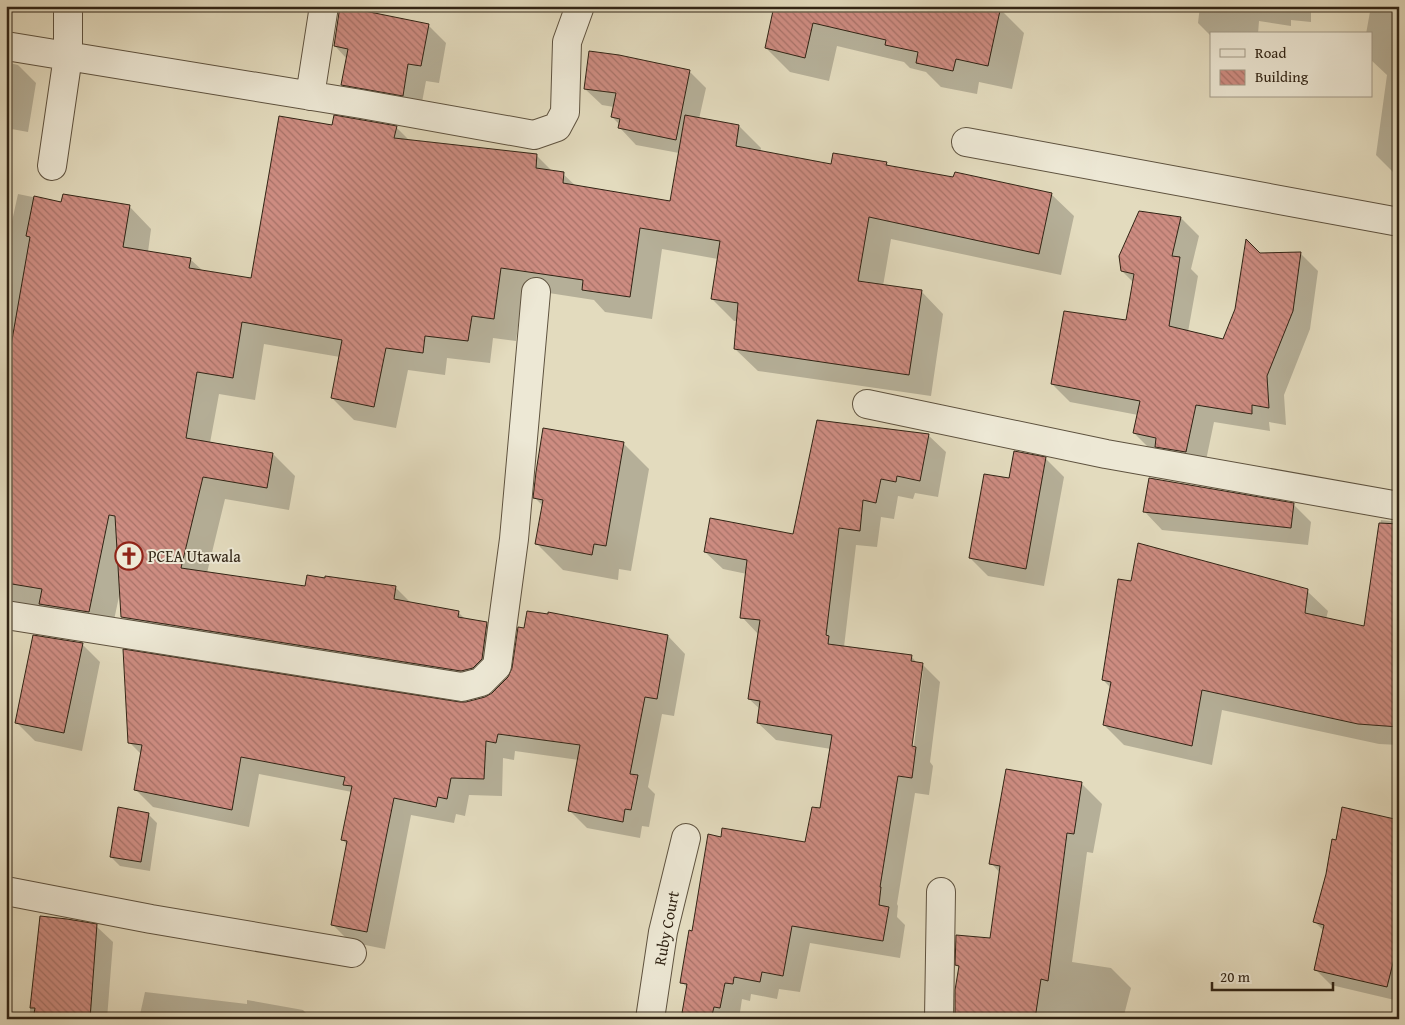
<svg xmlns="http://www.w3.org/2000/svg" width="1405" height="1025" font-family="'Gentium Book Plus',serif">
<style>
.shadow{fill:#0003;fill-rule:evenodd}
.building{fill:url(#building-back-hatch);stroke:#312415}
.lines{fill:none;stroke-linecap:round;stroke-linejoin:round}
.minor-casing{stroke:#5e523f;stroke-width:30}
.minor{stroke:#ede8d5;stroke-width:28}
.labels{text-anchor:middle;stroke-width:4;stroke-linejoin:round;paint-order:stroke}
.poi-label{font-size:16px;fill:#312415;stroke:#ede8d5;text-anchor:start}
.street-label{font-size:16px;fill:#312415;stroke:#ede8d5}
</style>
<defs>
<pattern id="building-back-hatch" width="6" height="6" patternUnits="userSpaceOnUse" patternTransform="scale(1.25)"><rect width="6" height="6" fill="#cd8c81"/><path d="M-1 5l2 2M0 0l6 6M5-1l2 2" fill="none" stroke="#a77268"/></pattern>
</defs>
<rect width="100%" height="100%" fill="#e3dbbe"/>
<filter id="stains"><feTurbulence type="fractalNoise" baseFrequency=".004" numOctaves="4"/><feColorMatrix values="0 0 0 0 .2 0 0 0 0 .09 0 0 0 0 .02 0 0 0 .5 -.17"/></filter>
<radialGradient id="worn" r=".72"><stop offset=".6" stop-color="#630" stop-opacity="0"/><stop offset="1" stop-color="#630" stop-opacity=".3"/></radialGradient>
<path class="shadow" d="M775 6 1000 9 1024 33 1012 89 979 82 977 94 941 87 926 72 910 68 904 62 837 46 829 81 790 72 766 48Z
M1200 6H1311V22L1291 20V26L1259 21 1258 34H1211L1210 35 1198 23Z
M1371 6H1399V178L1376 155 1387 75 1371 60V34H1366Z
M428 25 446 43 439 83 426 81 420 113 360 103 342 84 347 59 335 46Z
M6 62 18 65 36 83 28 132 6 128Z
M689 71 706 88 699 119 739 126 761 148 760 152 832 165 886 163 890 167 1051 194 1074 216 1061 275 891 239 883 286 921 291 943 314 931 396 758 371 735 349 738 321H734L712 299 718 259 662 249 652 319 605 312 594 300 523 289 516 341 493 338 490 363 447 358 445 375 408 370 396 428 354 420 332 398 340 357 264 344 255 400 219 394 210 443 273 454 295 476 289 510 225 499 207 573 306 588 395 587 412 604 459 613 465 619 487 623 509 645 504 683 668 636 685 654 674 716 662 714 648 787 655 794 649 827 642 826 640 838 587 828 569 810 579 760 515 751 514 760 503 758 502 796 469 795 465 816 456 814 454 823 411 815 385 949 350 942 332 924 347 845 343 840 352 792 259 774 249 827 153 807 136 790 141 754 129 742 460 704 486 698 498 689 484 693 144 639 122 617 120 592 111 634 43 607 6 601V244H7L18 194 62 203 129 206 151 229 148 252 190 259 203 271 252 279 333 126 396 127 410 141 536 155 553 172 563 174 577 187 671 202 679 153 636 145 620 128V125L612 117 614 107 602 105 585 89Z
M1181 218 1199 236 1191 269 1198 276 1188 332 1224 340 1260 255 1300 253 1318 271 1310 329 1284 395 1286 425 1269 422 1270 431 1214 422 1204 470 1152 451 1134 433 1138 415 1070 402 1052 384 1127 322 1134 283 1122 271Z
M928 435 946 452 938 497 915 493 913 499 898 496 894 519 881 517 877 547 856 545 844 647 911 656 918 664H922L940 682 930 762 933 766 929 795 915 793 897 904 898 906 897 917 905 925 900 958 810 943 800 992 779 989 777 999 751 994 750 1001 742 999 739 1019H689L683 1013 688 989 682 982 694 933 722 839 806 844 821 809 831 749 776 740 758 723 760 709 749 699 759 635 742 617 747 574 723 569 705 552 794 535ZM921 671H923L913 753H910Z
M623 443 649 469 631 571 619 569 618 580 563 570 537 544 543 506 535 498Z
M1046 459 1064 477 1044 586 988 576 970 558 1010 480Z
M1293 504 1311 522 1308 545 1162 530 1145 512Z
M1381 520 1399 522V745L1379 744 1222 710 1212 765 1124 745 1104 725 1111 688 1103 680 1307 591 1328 611 1326 619 1365 628Z
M82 644 100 662 82 751 35 741 17 723Z
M1082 784 1102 804 1093 853 1087 852 1072 962 1111 968 1131 988 1123 1019H956L960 968 957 965 991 939 1000 873 991 863Z
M148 814 157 823 150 871 120 866 111 857Z
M1399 821V1001L1331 985 1315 969 1324 931 1314 921 1337 842Z
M41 918 96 926 113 942 107 1019H29Z
M145 992 247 1004V1000L303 1010 312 1019H139Z"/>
<path class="building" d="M340 6 429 24 421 66 408 64 403 96 341 85 348 49 334 46Z
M774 6H1001L988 66 956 59 953 71 916 63 918 52 885 45 886 40 813 23 805 58 765 48Z
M589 51 619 55 690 70 676 140 618 128 620 119 611 117 616 93 584 89Z
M334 115 397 126 394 138 537 154 536 168 564 172 563 183 670 201 685 115 739 125 736 146 831 164 833 153 887 162 886 165 953 177 955 172 1052 193 1039 254 869 217 858 281 922 290 909 375 734 349 738 303 711 299 720 241 640 228 630 297 582 290 583 280 501 268 494 319 472 316 468 341 425 336 423 353 386 348 374 407 331 398 342 340 242 322 233 378 197 372 186 438 273 453 267 488 203 477 181 568 305 586 307 575 325 578V576L396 586 394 599 459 611 458 617 487 622 482 659 473 668 461 671 121 617 115 516 109 515 89 612 39 604 42 589 6 583V374L30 237 26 236 34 196 61 202 63 194 130 205 123 247 191 258 189 268 251 278 279 116 332 125Z
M1139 211 1181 217 1172 256 1180 257 1169 326 1223 339 1235 309 1246 239 1260 253 1301 252 1293 311 1267 376 1269 408 1252 405V414L1196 405 1186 452 1155 447 1156 438 1133 433 1140 401 1051 384 1064 311 1126 320 1134 274 1121 271 1119 256Z
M817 420 929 434 920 481 897 476 896 482 881 479 876 503 863 500 860 531 839 528 826 635 829 636 828 644 912 655 911 661 923 663 912 746 916 747 912 778 898 776 880 887H881L879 905 889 907 883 941 792 926 783 976 762 972 760 982 734 977 733 984 725 983 720 1008 714 1007 711 1019 682 1013 687 984 680 983 689 930 692 931 708 834 721 837 722 828 805 842 812 807 820 808 832 735 757 723 760 701 748 699 760 620 740 618 747 560 704 552 710 518 793 534Z
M543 428 624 442 606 546 594 544 592 555 535 544 543 500 533 498 536 472Z
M1014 451 1046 457 1026 569 969 558 984 474 1009 478Z
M1149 478 1294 503 1291 528 1143 512Z
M1379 523 1399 524V727L1358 724 1202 690 1192 746 1103 725 1111 682 1102 680 1118 579 1131 581 1138 543 1308 589 1305 613 1364 626Z
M527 611 548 614V612L668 635 657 699 645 697 630 774 638 775 631 810 625 809 623 822 568 811 580 745 498 734 496 743 486 741 484 779 451 778 447 799 438 797 436 807 394 798 367 932 331 925 347 841 341 840 352 786 343 785 345 777 241 757 232 810 134 790 142 745 128 743 123 649 460 702H466L485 697 492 693 508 677 512 668 518 627 524 628Z
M33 635 83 643 64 733 15 723Z
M1006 769 1082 782 1074 834 1067 833 1048 981 1041 979 1035 1019H955V990L959 966 955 965 956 935 990 938 1000 866 989 864Z
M118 807 149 813 141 862 110 857Z
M1342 807 1399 820V939L1387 987 1314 970 1324 925 1313 922 1326 874 1332 839 1336 840Z
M40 916 67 919 97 924 90 1019H33L35 1008H30Z"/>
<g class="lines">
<g class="minor-casing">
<path id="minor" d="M6 46 361 104 534 135 557 127 565 112 567 42 580 6
M310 96 324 6
M966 142 1399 222
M52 166 68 56V6
M867 404 1106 454 1399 506
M6 615 462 687 481 682 497 666 514 539 536 292
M6 891 151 919 352 953
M650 1019 663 932 686 838
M939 1019 941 892"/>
</g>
<use href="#minor" class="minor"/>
</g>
<defs>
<g id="church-ring" transform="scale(1.4375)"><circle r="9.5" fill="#ede8d5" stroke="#8f2418" stroke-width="1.5"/><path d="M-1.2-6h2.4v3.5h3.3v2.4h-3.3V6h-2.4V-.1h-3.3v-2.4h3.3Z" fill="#8f2418"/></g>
</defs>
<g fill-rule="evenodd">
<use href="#church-ring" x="129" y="556"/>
</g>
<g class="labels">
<g class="poi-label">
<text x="148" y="562">PCEA Utawala</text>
</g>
<g class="street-label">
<text transform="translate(666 928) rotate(-79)" y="6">Ruby Court</text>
</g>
</g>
<rect width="1405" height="1025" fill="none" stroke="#e3dbbe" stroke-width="25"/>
<rect x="8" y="8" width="1390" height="1010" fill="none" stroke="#312415" stroke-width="2.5"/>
<rect x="12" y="12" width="1380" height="1000" fill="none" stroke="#312415"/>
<rect x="1210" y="32" width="162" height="65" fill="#ede8d5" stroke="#a29a88"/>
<rect x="1220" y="49" width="25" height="8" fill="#ede8d5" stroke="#a29a88"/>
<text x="1255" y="58" font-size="15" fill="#312415">Road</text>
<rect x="1220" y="70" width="25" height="15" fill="url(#building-back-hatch)" stroke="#a29a88"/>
<text x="1255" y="82" font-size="15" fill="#312415">Building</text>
<path d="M1212 982v8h121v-8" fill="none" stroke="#312415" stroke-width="2.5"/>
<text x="1220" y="982" font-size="15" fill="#312415" stroke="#ede8d5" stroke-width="4" paint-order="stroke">20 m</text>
<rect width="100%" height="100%" filter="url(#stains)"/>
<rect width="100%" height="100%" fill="url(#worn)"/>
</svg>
